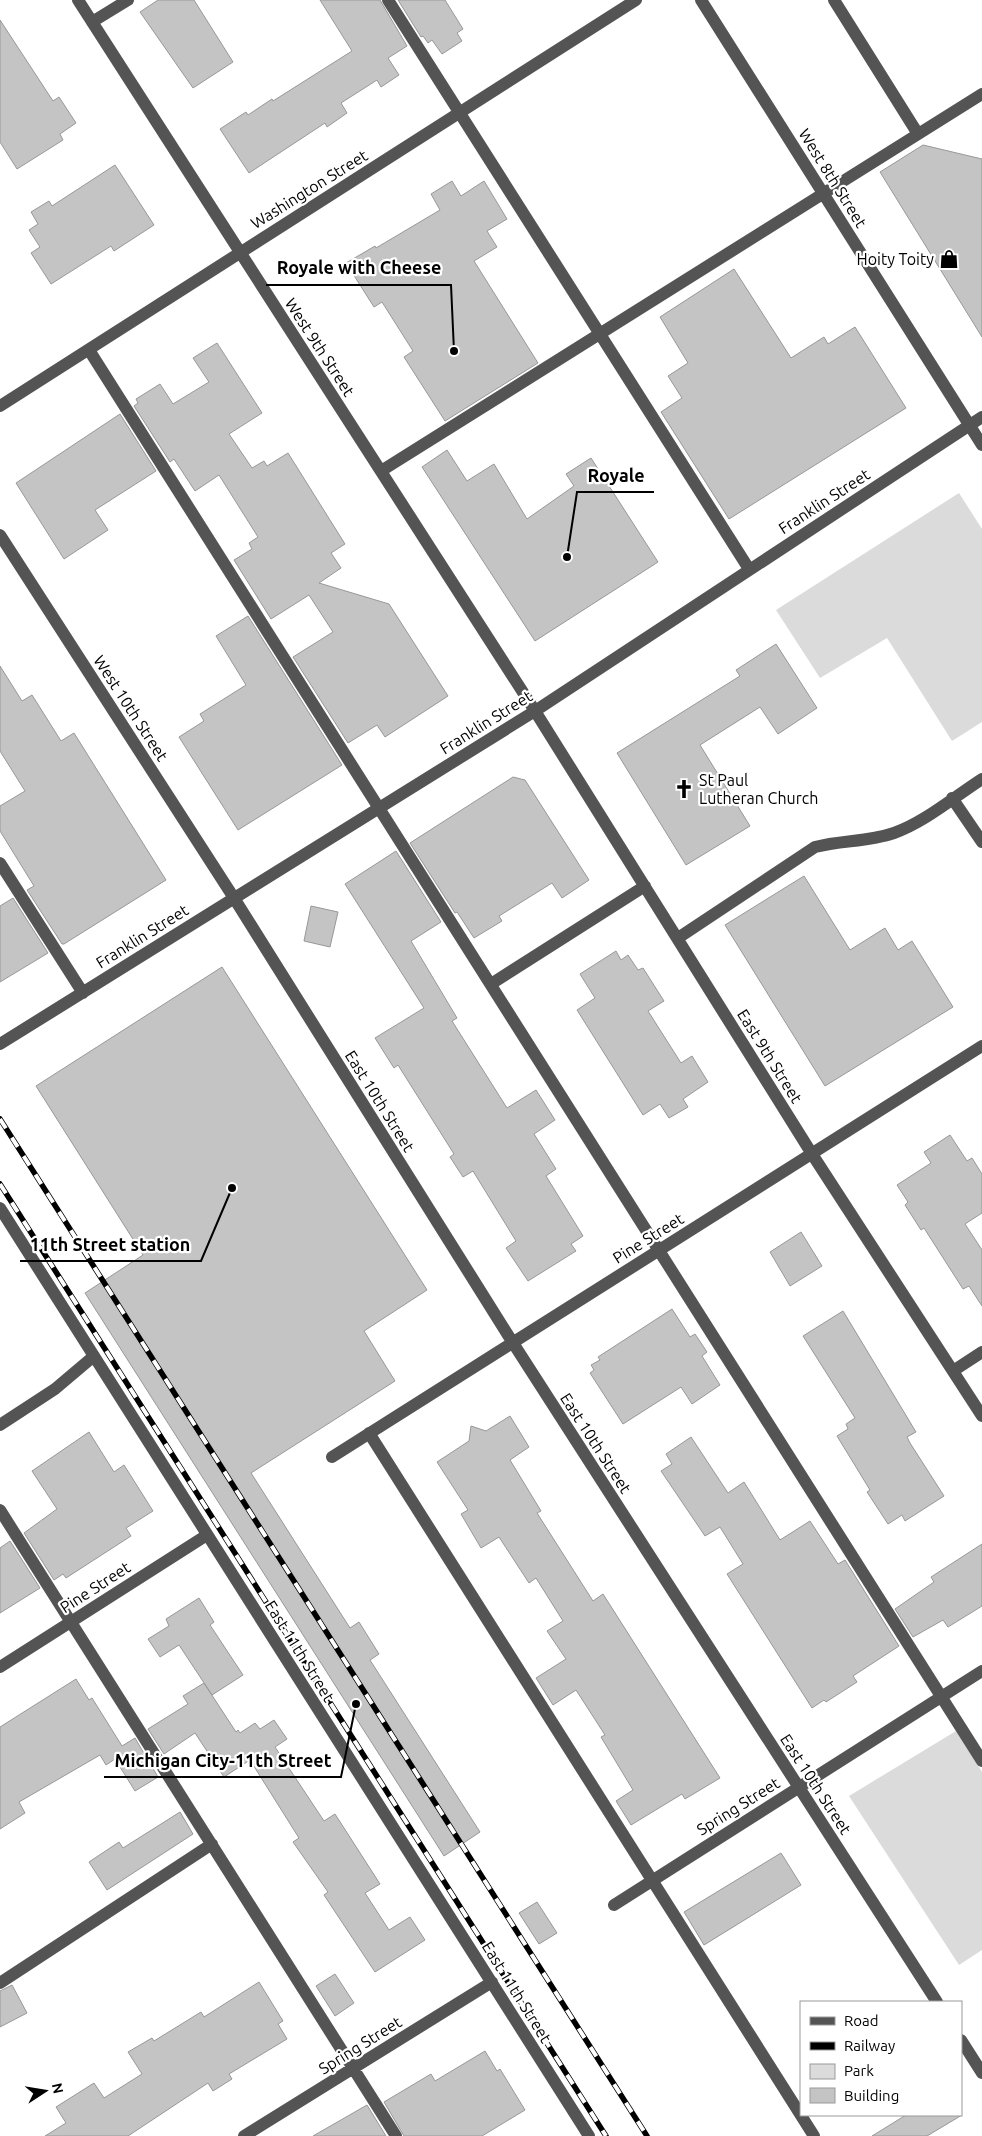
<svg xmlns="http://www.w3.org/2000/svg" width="982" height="2136" font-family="Ubuntu,sans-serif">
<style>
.green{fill:#dbdbdb}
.building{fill:#c4c4c4;stroke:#989898}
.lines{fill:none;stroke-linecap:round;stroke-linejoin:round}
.minor{stroke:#545454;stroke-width:12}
.rail-casing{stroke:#000;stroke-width:5.5}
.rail{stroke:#fff;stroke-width:4;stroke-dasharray:11;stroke-linecap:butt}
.labels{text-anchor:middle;stroke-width:4.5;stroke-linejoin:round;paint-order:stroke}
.street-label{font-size:16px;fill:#000;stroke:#fff}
.poi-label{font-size:16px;fill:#000;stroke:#fff;text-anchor:end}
.leader{fill:none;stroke:#000;stroke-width:2}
.callout-dot{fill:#000;stroke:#fff;stroke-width:2}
.callout-label{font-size:18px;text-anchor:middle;font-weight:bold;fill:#000;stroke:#fff;stroke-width:4.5;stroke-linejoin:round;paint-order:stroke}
</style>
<rect width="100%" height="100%" fill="#fff"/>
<path class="green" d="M959 493 982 529V722L952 741 887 638 820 678 776 610Z
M956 1731 982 1772V1950L959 1965 849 1796Z"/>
<path class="building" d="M158 0H194L233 62 193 88 140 12Z
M320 0H380L407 46 388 58 399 75 381 87 377 80 341 103 347 113 327 127 325 123 249 173 220 129 246 112 248 115 272 99 273 101 352 51Z
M398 0H445L463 29 457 33 462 41 442 54 432 40 428 43 423 36 421 37Z
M0 20 53 101 59 97 76 123 60 134 63 140 17 169 0 142Z
M923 145 982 159V337L880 172Z
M115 165 154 225 114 251 111 246 51 284 31 253 40 247 29 230 38 224 31 212 49 201 52 206Z
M452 181 461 196 484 181 507 219 487 231 497 247 474 261 538 363 445 421 404 357 413 351 382 302 374 307 346 263 375 246 376 248 440 210 431 194Z
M734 269 791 358 824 337 828 344 855 327 906 408 729 519 661 412 682 398 668 376 688 363 660 317Z
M217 343 262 413 229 434 252 468 264 461 267 466 288 453 345 544 331 553 341 568 319 583 389 604 448 696 385 737 377 725 348 743 293 657 333 632 309 595 271 619 234 560 252 549 249 543 258 537 219 475 195 491 174 459 170 462 134 406 138 403 136 399 160 384 173 404 209 382 193 358Z
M120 414 156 471 95 510 108 530 64 559 16 483Z
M447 450 467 481 494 464 527 519 574 486 566 474 591 458 658 562 535 641 422 467Z
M248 616 342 765 238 830 179 737 204 721 200 714 246 685 216 636Z
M776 644 817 708 778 734 760 707 700 745 750 826 686 865 617 753 740 676 736 670Z
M0 666 22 701 32 695 61 741 74 733 166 880 64 944H62L27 890 34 886 0 831V806L25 791 0 751Z
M513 777 525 780 589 880 562 898 552 883 499 916 502 921 474 938 457 912 455 913 410 843Z
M396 851 441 922 411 941 457 1018 452 1021 507 1108 536 1090 555 1120 534 1134 556 1169 546 1176 583 1236 571 1244 576 1251 528 1281 506 1248 516 1241 473 1171 463 1177 450 1157 454 1154 398 1065 394 1068 375 1038 424 1008 345 884Z
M804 876 850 950 885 928 898 950 912 941 953 1007 825 1086 725 925Z
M13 898 48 953 0 982V906Z
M311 906 338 912 330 947 304 941Z
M616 951 621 960 628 955 638 970 643 968 664 1001 648 1011 681 1063 692 1056 708 1082 683 1099 688 1107 669 1118 660 1104 643 1115 577 1010 595 998 580 974Z
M222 967 427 1290 364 1331 395 1381 251 1473 350 1628 359 1622 379 1654 370 1660 480 1832 444 1856 85 1293 143 1255 36 1086Z
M950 1135 967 1161 972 1158 982 1174V1213L965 1224 982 1250V1306L969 1286 963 1289 924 1228 921 1230 905 1205 908 1202 897 1185 931 1163 924 1152Z
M801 1232 822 1266 790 1286 770 1252Z
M672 1309 690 1337 695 1334 707 1352 702 1356 720 1385 692 1404 681 1387 623 1424 590 1373 594 1370 591 1365 600 1360 598 1357Z
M843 1311 916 1432 907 1437 910 1443 944 1496 905 1521 902 1515 888 1524 867 1492 870 1490 837 1436 848 1429 846 1424 855 1418 803 1336Z
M510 1416 529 1447 510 1460 541 1511 537 1513 593 1601 603 1594 720 1778 685 1799 682 1794 631 1825 616 1801 633 1790 601 1737 605 1735 576 1690 553 1705 536 1678 566 1659 547 1631 563 1621 536 1578 529 1583 499 1537 481 1548 461 1514 468 1510 437 1462 469 1441 471 1426 486 1431Z
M89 1432 114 1472 124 1465 153 1511 126 1528 131 1536 66 1578 63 1574 54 1580 24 1533 57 1509 32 1471Z
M691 1437 728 1493 744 1482 780 1540 810 1521 838 1564 845 1560 899 1646 853 1676 857 1682 826 1702 824 1700 812 1708 727 1574 743 1564 720 1527 705 1536 661 1471 672 1464 666 1454Z
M10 1541 40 1588 0 1613V1548Z
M982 1544V1606L948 1627 943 1620 913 1637 895 1609 934 1582 931 1577Z
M199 1598 214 1622 210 1625 243 1675 212 1695 179 1645 160 1657 148 1639 169 1626 166 1619Z
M76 1679 89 1700 92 1698 122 1746 135 1738 158 1777 135 1791 115 1759 106 1765 100 1755 19 1802 25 1813 0 1829V1727Z
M204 1683 236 1732 238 1730 240 1733 255 1723 260 1729 274 1720 287 1739 275 1747 324 1821 335 1814 380 1884 365 1893 389 1930 410 1917 425 1940 375 1972 324 1895 328 1892 293 1842 299 1838 250 1760 224 1777 195 1733 164 1754 148 1729 188 1704 183 1696Z
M180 1812 193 1834 107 1890 89 1862 119 1842 123 1848Z
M781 1853 801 1885 704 1945 684 1912Z
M537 1902 557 1933 539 1944 519 1913Z
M335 1974 354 2003 335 2016 316 1986Z
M259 1982 283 2021 278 2024 287 2039 229 2074 232 2079 213 2091 208 2083 128 2136H45L66 2123 56 2107 94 2083 104 2098 142 2074 128 2052 152 2038 154 2041 201 2012 204 2017Z
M12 1985 27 2013 0 2027V1991Z
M485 2051 497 2071 500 2069 525 2110 482 2136H404L384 2102 431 2074 435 2081Z
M367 2105 386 2136H313Z
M906 2115H962L927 2136H872Z"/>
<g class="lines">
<path class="minor" d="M78 0 535 711 812 1154 982 1416
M388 0 749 569
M701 0 982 445
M834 0 918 134
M92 22 128 0
M89 350 982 1761
M0 406 636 0
M381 471 982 94
M0 535 234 898 513 1343 937 2002
M952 798 982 842
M0 863 83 993
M678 938 815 847C841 840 868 842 894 833 925 822 954 797 982 779
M491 984 645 886
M0 1044 535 711 982 417
M0 1208 589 2136
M953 1371 982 1352
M0 1425 55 1389 94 1356
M369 1433 814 2136
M332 1457 982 1046
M0 1510 396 2136
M0 1667 207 1535
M614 1905 982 1671
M0 1983 212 1844
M961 2040 982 2073
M244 2136 492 1982"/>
<g class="rail-casing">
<path id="rail" d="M0 1119 647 2136
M0 1184 606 2136"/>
</g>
<use href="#rail" class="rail"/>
</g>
<defs>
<g id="shop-bare" transform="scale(1.5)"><path d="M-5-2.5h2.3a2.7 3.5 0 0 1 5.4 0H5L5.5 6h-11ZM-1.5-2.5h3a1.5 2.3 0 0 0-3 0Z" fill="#000" stroke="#fff" stroke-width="2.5" paint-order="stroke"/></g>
<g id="church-bare" transform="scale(1.5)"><path d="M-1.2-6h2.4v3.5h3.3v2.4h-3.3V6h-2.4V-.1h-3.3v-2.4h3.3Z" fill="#000" stroke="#fff" stroke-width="2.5" paint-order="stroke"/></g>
</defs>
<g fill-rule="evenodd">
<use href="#shop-bare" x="949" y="259"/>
<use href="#church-bare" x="684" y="789"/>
</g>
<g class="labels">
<g class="street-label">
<text transform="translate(833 178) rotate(58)" y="6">West 8th Street</text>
<text transform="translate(309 189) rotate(-32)" y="6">Washington Street</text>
<text transform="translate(320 347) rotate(57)" y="6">West 9th Street</text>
<text transform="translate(824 501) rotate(-33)" y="6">Franklin Street</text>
<text transform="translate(131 708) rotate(57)" y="6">West 10th Street</text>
<text transform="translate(486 722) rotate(-32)" y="6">Franklin Street</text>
<text transform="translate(142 936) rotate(-32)" y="6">Franklin Street</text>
<text transform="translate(770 1056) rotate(58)" y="6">East 9th Street</text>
<text transform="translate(380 1101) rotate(58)" y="6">East 10th Street</text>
<text transform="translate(648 1238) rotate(-32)" y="6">Pine Street</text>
<text transform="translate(596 1443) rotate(57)" y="6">East 10th Street</text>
<text transform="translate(95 1587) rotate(-33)" y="6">Pine Street</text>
<text transform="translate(300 1651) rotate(58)" y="6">East 11th Street</text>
<text transform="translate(816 1784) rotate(57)" y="6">East 10th Street</text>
<text transform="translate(738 1806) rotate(-32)" y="6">Spring Street</text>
<text transform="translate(517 1992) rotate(58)" y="6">East 11th Street</text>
<text transform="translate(360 2045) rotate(-32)" y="6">Spring Street</text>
</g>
<g class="poi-label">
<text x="934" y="265">Hoity Toity</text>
<text x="699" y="786" text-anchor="start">St Paul<tspan x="699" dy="18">Lutheran Church</tspan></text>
</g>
</g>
<path class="leader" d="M454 351L451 285H266M567 557L577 492H654M232 1188L201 1261H20M356 1704L341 1777H104"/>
<g class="callout-dot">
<circle cx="454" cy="351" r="5"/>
<circle cx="567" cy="557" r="5"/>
<circle cx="232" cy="1188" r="5"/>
<circle cx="356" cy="1704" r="5"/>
</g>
<g class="callout-label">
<text x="359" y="274">Royale with Cheese</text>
<text x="616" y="482">Royale</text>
<text x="110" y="1251">11th Street station</text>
<text x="223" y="1767">Michigan City-11th Street</text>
</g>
<rect x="800" y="2001" width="162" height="115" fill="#ffffff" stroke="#999999"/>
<rect x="810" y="2017" width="25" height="8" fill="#545454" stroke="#999999"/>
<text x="844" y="2026" font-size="15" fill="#000000">Road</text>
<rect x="810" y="2042" width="25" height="8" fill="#000000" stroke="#999999"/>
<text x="844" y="2051" font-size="15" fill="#000000">Railway</text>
<rect x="810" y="2064" width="25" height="15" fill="#dbdbdb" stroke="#999999"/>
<text x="844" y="2076" font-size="15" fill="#000000">Park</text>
<rect x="810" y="2088" width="25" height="15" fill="#c4c4c4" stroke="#999999"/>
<text x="844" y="2101" font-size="15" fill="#000000">Building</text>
<g transform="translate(45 2091) rotate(78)" stroke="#ffffff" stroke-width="4" paint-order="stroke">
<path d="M0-4L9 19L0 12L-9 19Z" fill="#000000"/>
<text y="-8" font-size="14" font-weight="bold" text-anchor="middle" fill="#000000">N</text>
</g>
</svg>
